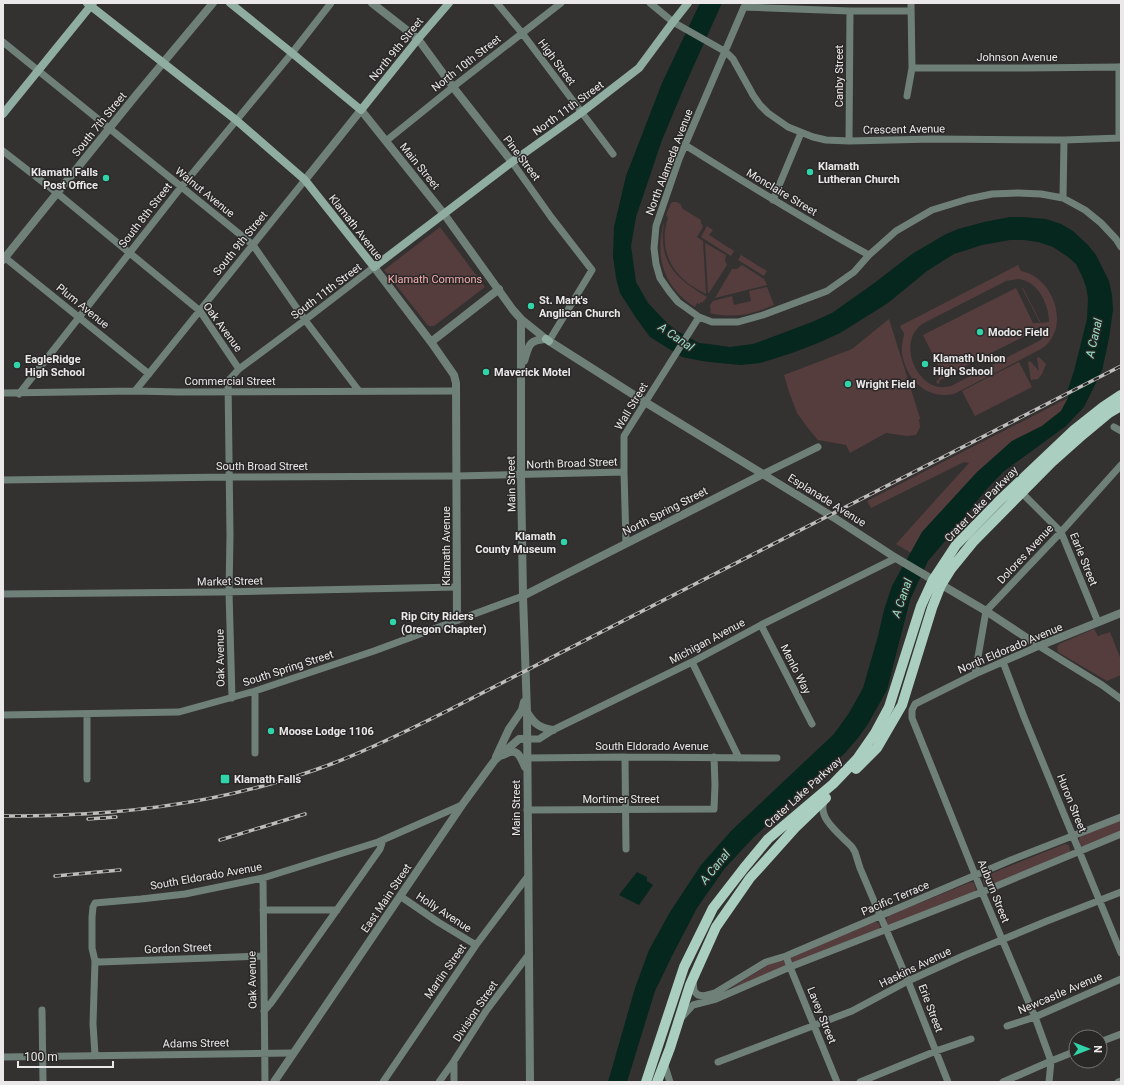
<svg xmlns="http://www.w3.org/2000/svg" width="1124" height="1085" font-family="Roboto,sans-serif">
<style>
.green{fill:#553d3e;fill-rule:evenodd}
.water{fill:#06271d}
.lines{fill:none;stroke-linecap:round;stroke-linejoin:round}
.minor{stroke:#6f8079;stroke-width:7}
.tertiary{stroke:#6f8079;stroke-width:8}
.secondary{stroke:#90ada2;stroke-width:8}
.primary{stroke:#aacfc1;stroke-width:10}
.rail-casing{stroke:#bfbcbc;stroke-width:3.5}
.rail{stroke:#2a2727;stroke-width:2;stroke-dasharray:6;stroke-linecap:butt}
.poi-dot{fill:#31d4a9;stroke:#2a2727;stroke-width:1.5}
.labels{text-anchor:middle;stroke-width:3;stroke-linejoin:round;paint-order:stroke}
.street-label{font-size:11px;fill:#eae8e8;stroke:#2a2727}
.poi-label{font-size:11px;font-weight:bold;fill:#eae8e8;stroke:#2a2727;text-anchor:start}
.park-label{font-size:11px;fill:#f4aeb0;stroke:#2a2727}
.water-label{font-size:12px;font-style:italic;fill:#97e0c6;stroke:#2a2727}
</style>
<rect width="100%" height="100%" fill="#343131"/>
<path class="green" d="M919 3H1121V4Z
M673 202H677L680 204 683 209 701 220V223L703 227 697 237 703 241 706 294C697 289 687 284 680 276 665 261 661 238 668 218L666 215 671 203Z
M664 222C664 227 662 234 663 240 664 270 684 283 707 297L704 301H703V303L701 302 699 304 697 303 695 307C664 288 654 256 664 222Z
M707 226 713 230 709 235 734 251 731 256 701 237Z
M440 227 485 287 434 326H429L426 323 384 270Z
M705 243 726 255 725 261 727 265 709 293H708Z
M741 255 767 271 764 276 738 260Z
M742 265 764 279 767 285 715 298 732 269H737Z
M1018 265 1021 271C1054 277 1072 329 1041 349L954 394C926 400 906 379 902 353 901 346 903 341 904 334 904 332 901 329 900 326ZM1018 279C1038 281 1049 304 1049 322L1040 323H1041L1023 288H1022L1040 323H1033L1016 288 923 335 942 373 938 380 936 382 938 384 940 382 939 381 971 363 1037 330 1036 328 1048 326 1046 333 1041 340 951 386C946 387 940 388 935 386 912 378 900 340 922 324L1006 281Z
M767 287 774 305C752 314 734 319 710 313L711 308H710V305L713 301 732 296 734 305 751 301 749 291Z
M889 319 920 418 921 419H919L920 427 916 435 907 436 886 433 850 453 846 445 818 440 807 427 797 413 789 392 784 375 852 349Z
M1039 357 1046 364 1042 374 1038 379 1031 380 1028 362 1030 361 1039 371 1037 358Z
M1019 362 1032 387 975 416 962 391Z
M1068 398 1061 411 1042 426 1012 441 977 473 922 532 911 553 896 544 931 505 969 463 964 462 871 508 867 501Z
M1094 629 1098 636 1110 632 1121 660V675L1107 681 1058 652 1057 647 1059 644Z
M1121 820V832L1085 847 1080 846 1079 840 1080 836Z
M1065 844 1069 845 1070 850 1069 854 988 886 984 885 983 880 985 876Z
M971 882 974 883 976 889 974 892 892 926 887 925 886 920 888 916Z
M875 922 879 923 880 927 878 931 792 963 790 959 793 955Z
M780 961H784L786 965 784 968 734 989 733 987 768 965Z"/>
<path class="water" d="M700 3H722L686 83 662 140 636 217 631 246 636 282 648 303 668 324 679 332 699 343 709 344 730 347 753 344 812 322 832 313 873 284 912 254 946 234 958 229 984 222 1010 217H1022L1046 219 1061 224 1073 231 1088 245 1096 255 1109 281 1112 295 1113 310 1109 338 1102 371 1084 407 1066 426 1003 472 985 491 957 527 928 561 910 600 887 690 868 724 858 738 845 753 754 837 725 868 697 908 672 956 655 991 627 1082H608L635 988 649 950 670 912 701 865 732 830 834 734 849 713 863 688 878 636 884 610 892 586 922 532 977 472 1012 441 1042 426 1061 411 1068 398V389L1074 371 1087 319 1088 298 1086 287 1082 276 1076 264 1068 257 1053 247 1038 242 1024 240H1010L982 245 954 254 927 271 888 303 840 333 818 343 792 353 760 363 741 365 719 363 702 361 682 357 650 337 636 318 620 293 616 278 613 256 614 227 626 176 662 83Z
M637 872 647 877V881L653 885 639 905 619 895Z"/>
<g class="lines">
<path class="minor" d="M497 3 522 33 613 154
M650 3 673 22 726 52 733 59 753 95 760 105 768 113 788 127 813 137 826 140 849 141 933 139 1064 140 1121 138
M911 11H850L744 7 679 159 656 226 654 248 656 264 660 278 669 291 678 302 699 317 712 322H738L763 315 827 291 854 272 869 255 896 231 932 210 968 199 992 194 1018 193 1041 194 1063 198 1085 210 1101 223 1116 239 1121 247
M3 42 253 245 305 320 359 391
M912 68H1025L1121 67
M907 96 912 68 911 3
M1119 138V67
M386 141 453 87 561 3
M849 141 850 11
M685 145C746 183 806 221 869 255
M3 151 57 193 200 311 239 369 228 381 230 535 229 592 232 698
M512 162 551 217 592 270 549 341
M1063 198 1064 140
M773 200 801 133
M3 256 149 374
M239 369 305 320 374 267
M135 391 305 180
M3 393 135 391 179 392 456 391
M19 394 178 191 292 53 331 3
M1114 427 1121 431
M763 474 818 447
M3 480 230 477 457 476 624 472
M1022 493 1061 532 1098 622
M626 543 624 472V436L699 317
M3 594 220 592 457 587
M761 625 812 724
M692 662 739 758
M1003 662 1024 717 1121 953
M975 674 986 611 1061 532 1121 465
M87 714V779
M3 715 179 712 255 691 374 651 523 596
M527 739H539L553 730 692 662 761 625 896 558
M255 753V691
M625 757 626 849
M527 758 625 757 777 758
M825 800C815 817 841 835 852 847L855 852 860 868 908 981 948 1082
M527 810 714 809 715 785 714 757
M263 878 265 1082
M400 896 438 922 476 945
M263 910H337
M786 956 790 967 837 1082
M95 961 100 962 263 956
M693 980 694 991 698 995 704 996 715 993 766 962 786 956 1011 860 1121 817
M42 1010 43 1082
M264 1011 271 1003 380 849 383 840
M682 1017 693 1005 716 999 790 967 982 892 1121 834
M1007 1026 1035 1017 1121 979
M1100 1042 1121 1034
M95 1055 93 1024 95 961 92 948V917L93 907 95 903 141 899 185 894 263 878 378 842 462 805
M3 1057 293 1053
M454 1061V1082
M718 1062 852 1011 908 981 963 956 1047 921 1121 892
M664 1063 670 1082
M383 1082 476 945 528 876
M439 1082 454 1061 486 1011 529 954
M860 1082 936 1051 971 1039
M1003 1082 1051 1061 1076 1051
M1049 1082 1051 1061 1035 1017 982 892 912 718V710L915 704 975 674 1039 646 1102 685 1121 699
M1118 1082 1121 1081"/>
<path class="tertiary" d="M372 3 418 39 453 87 512 162
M305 180 361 110 444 214 513 310 521 319 546 339
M3 260 137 94 213 3
M374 267 431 342 454 375 456 383 457 620
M521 319V475L523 596 527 712 530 1082
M549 341 645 402 833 517 896 558 986 611 1039 646 1121 613
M431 342 499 289
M524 361C529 346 528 340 546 339
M523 596 763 474
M527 712C534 724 540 728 553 730
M503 755C517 747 520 755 525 767
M496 757 509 729 522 710 524 702
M274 1082 462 805 495 760 519 739H527"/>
<path class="secondary" d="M87 3 236 120 305 180 374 267 512 162 582 112 639 68 673 22 688 3
M230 3 292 53 361 110 418 39 449 3
M3 114 93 3
M546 339 549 341"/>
<path class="primary" d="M856 769 877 748 902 705 932 608 941 585 951 569 973 542 1052 462 1079 438 1109 413 1121 406
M646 1082 684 967 713 908 744 868 768 839 833 784 857 759 875 733 889 707 921 606 933 580 956 545 1000 500 1074 430 1103 407 1121 395
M657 1082 670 1048 690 985 716 927 750 878 795 828 826 798"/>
<g class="rail-casing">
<path id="rail" d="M3 816C22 816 41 816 61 815 153 812 247 796 334 763 373 748 411 729 449 710L1121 366
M88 819 116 817
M220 840 305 814
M55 876 120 870"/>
</g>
<use href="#rail" class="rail"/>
</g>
<g class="poi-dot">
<circle cx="810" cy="172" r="4"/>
<circle cx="106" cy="178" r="4"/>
<circle cx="531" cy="306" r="4"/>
<circle cx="980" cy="332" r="4"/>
<circle cx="925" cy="364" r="4"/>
<circle cx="17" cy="365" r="4"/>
<circle cx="486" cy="372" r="4"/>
<circle cx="848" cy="384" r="4"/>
<circle cx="564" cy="542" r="4"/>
<circle cx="393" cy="622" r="4"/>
<circle cx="271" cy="731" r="4"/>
<rect x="220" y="774" width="10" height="10" rx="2"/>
</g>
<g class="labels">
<g class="street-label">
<text transform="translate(396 49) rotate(-51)" y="4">North 9th Street</text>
<text x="1017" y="61">Johnson Avenue</text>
<text transform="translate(557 62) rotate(53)" y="4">High Street</text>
<text transform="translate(466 63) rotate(-38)" y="4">North 10th Street</text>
<text transform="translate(839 76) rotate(-90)" y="4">Canby Street</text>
<text transform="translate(568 108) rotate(-36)" y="4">North 11th Street</text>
<text transform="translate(99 124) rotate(-51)" y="4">South 7th Street</text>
<text transform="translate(904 129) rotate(-1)" y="4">Crescent Avenue</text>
<text transform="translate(522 158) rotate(53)" y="4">Pine Street</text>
<text transform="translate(669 162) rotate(-69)" y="4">North Alameda Avenue</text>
<text transform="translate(420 166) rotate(51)" y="4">Main Street</text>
<text transform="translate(205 192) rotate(39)" y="4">Walnut Avenue</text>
<text transform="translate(782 192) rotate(31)" y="4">Monclaire Street</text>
<text transform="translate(145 215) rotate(-52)" y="4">South 8th Street</text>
<text transform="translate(356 227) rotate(52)" y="4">Klamath Avenue</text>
<text transform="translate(240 243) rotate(-51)" y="4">South 9th Street</text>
<text transform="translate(326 291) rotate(-37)" y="4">South 11th Street</text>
<text transform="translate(83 306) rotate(39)" y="4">Plum Avenue</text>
<text transform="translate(223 327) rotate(54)" y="4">Oak Avenue</text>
<text x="230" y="385">Commercial Street</text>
<text transform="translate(631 406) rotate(-59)" y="4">Wall Street</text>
<text transform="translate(572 463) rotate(-2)" y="4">North Broad Street</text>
<text x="262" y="470">South Broad Street</text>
<text transform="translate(511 484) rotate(-91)" y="4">Main Street</text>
<text transform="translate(827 500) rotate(32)" y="4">Esplanade Avenue</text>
<text transform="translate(981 504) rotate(-46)" y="4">Crater Lake Parkway</text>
<text transform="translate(665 511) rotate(-27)" y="4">North Spring Street</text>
<text transform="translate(446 546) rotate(-90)" y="4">Klamath Avenue</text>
<text transform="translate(1025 554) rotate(-47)" y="4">Dolores Avenue</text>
<text transform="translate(1084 559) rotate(68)" y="4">Earle Street</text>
<text transform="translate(230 581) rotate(-1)" y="4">Market Street</text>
<text transform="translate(707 641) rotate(-28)" y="4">Michigan Avenue</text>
<text transform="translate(1010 648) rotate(-23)" y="4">North Eldorado Avenue</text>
<text transform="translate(220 658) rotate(-91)" y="4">Oak Avenue</text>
<text transform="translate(288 668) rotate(-18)" y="4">South Spring Street</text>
<text transform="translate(796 669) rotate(63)" y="4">Menlo Way</text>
<text x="652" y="750">South Eldorado Avenue</text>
<text transform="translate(803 792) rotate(-42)" y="4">Crater Lake Parkway</text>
<text x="621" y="803">Mortimer Street</text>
<text transform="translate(1072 803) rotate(68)" y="4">Huron Street</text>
<text transform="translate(516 808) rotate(-90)" y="4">Main Street</text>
<text transform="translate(206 876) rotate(-10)" y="4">South Eldorado Avenue</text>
<text transform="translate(994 891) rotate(68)" y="4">Auburn Street</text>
<text transform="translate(386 898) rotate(-56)" y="4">East Main Street</text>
<text transform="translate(895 898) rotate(-23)" y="4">Pacific Terrace</text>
<text transform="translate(444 912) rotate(33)" y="4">Holly Avenue</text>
<text transform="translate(178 948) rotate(-2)" y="4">Gordon Street</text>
<text transform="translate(915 967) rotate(-26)" y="4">Haskins Avenue</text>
<text transform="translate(445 971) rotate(-55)" y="4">Martin Street</text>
<text transform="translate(252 980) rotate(-91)" y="4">Oak Avenue</text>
<text transform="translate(1060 993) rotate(-23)" y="4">Newcastle Avenue</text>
<text transform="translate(931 1008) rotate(69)" y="4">Erie Street</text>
<text transform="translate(475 1011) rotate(-56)" y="4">Division Street</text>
<text transform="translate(822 1015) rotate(68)" y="4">Lavey Street</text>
<text transform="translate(196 1043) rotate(-1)" y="4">Adams Street</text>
</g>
<g class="poi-label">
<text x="818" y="170">Klamath<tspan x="818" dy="13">Lutheran Church</tspan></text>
<text x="98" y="176" text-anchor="end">Klamath Falls<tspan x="98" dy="13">Post Office</tspan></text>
<text x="539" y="304">St. Mark's<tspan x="539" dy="13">Anglican Church</tspan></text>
<text x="988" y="336">Modoc Field</text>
<text x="933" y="362">Klamath Union<tspan x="933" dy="13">High School</tspan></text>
<text x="25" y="363">EagleRidge<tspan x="25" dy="13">High School</tspan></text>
<text x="494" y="376">Maverick Motel</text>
<text x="856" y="388">Wright Field</text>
<text x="556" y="540" text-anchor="end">Klamath<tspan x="556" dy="13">County Museum</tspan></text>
<text x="401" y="620">Rip City Riders<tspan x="401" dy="13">(Oregon Chapter)</tspan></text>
<text x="279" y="735">Moose Lodge 1106</text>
<text x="234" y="783">Klamath Falls</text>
</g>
<g class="park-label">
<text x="435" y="283">Klamath Commons</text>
</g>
<g class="water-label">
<text transform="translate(676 337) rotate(34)" y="4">A Canal</text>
<text transform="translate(1094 338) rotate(-77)" y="4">A Canal</text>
<text transform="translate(902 598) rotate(-71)" y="4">A Canal</text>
<text transform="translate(715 867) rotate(-51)" y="4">A Canal</text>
</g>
</g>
<rect width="1124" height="1085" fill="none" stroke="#eae8e8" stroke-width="8"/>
<g transform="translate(1088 1049) rotate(90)"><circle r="19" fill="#2a2727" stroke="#777474"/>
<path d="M0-3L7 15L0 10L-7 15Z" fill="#31d4a9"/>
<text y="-6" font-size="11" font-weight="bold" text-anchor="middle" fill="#eae8e8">N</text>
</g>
<path d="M18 1061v6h95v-6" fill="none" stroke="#eae8e8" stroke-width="2"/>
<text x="24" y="1061" font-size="12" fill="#eae8e8" stroke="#2a2727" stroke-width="3" paint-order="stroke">100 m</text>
</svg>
